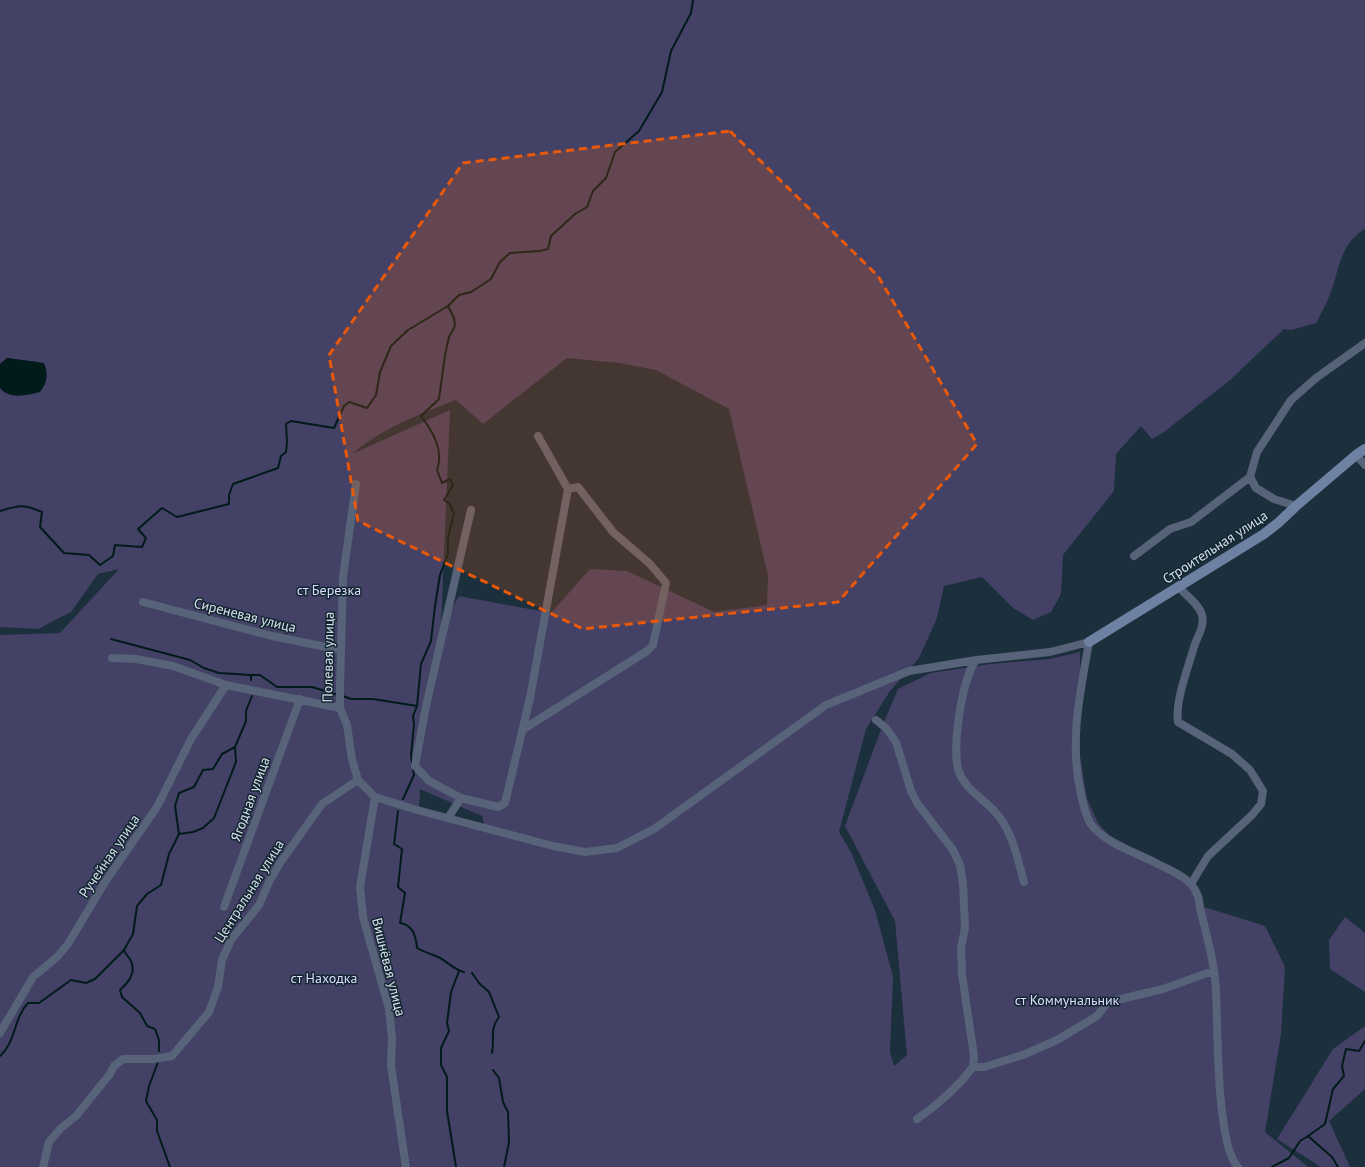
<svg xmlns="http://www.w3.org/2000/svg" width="1365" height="1167" font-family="'PT Sans',sans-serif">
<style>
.green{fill:#434165;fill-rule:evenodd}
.water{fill:#011b1b}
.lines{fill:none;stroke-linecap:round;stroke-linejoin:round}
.stream{stroke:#011b1b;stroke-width:2}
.street{stroke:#576378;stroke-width:8}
.secondary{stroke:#6e81a3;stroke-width:10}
.marked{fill:#e8590c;fill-opacity:0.2;stroke:#e8590c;stroke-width:3;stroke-dasharray:8 5;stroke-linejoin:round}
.labels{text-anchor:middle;stroke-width:3;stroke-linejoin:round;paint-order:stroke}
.street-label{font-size:14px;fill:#d5e1e9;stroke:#122531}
.park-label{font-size:14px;fill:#ddddfe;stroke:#122531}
</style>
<rect width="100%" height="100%" fill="#1c2f3c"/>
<path class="green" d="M0 0H1365V229C1340 244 1340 267 1331 292 1327 303 1321 313 1316 323L1291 330 1284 329 1230 380 1164 432 1152 439 1141 426 1116 454 1114 491 1063 555 1061 594 1051 612 1033 620 1013 608 982 577 944 586 937 618 919 658 890 691 866 729 839 832 851 852 875 910 893 977 890 1052 894 1066 907 1055 895 921 845 826 882 727 898 689 931 673 990 664 1050 659 1080 652V756L1087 799 1098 823 1109 835 1192 880 1201 893 1204 907 1265 926 1285 967 1281 1034 1265 1132 1308 1167H0V635L60 633 119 569 98 574 71 612 38 629 0 627V388L3 391 44 363 7 358 0 364ZM567 358 619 363 656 370 729 409 768 576 767 605 714 612 627 571 590 569 551 613 459 596 441 626 450 410 352 454C384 427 418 415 456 400L483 424ZM420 789 482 816 484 824 419 808Z
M1345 917 1365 933V992L1330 969 1329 940Z
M1365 1026V1089L1329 1121 1350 1167H1321L1277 1139 1333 1049Z"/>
<path class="water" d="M7 358 44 363C49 375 47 382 40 392 27 395 10 400 0 388V364Z"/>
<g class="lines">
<path class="stream" d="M0 511C19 505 24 504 42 512L40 527 64 553 89 555 100 565 113 556 115 545 142 547 146 538 138 529 162 508 177 517 229 504V495L233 484 278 468 281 456 286 452 287 442 286 424 291 421 334 428 344 406 349 402 367 408 376 395 380 372 391 346 408 330 448 306 459 295 471 292 491 279 500 262 510 253 540 251 548 249 551 236 575 214 587 207 593 191 606 178 615 152 639 131 662 92 671 51 691 13 693 0
M111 639 190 660 204 668 219 673 251 675
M251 680V675H260L277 687H312L338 695
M343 696 351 699H373L417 706
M412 763 411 755 414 725 413 716 417 706 421 664 431 641 435 606 440 575 448 554V537L454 514 450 504 444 500 453 485 450 479 442 483 437 470C444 450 433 432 421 416L439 399 445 355 449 337 455 326 454 318 448 306
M403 799 414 775 413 769
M398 811 394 844 402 849 398 887 405 893 400 923C413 925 416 936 417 948 424 952 431 954 438 957 447 961 454 970 464 972
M179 834 193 832 203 828 214 818 236 762 235 747
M472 973 479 983 489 992 499 1017C489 1030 495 1038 492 1053
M159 1051V1040L155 1029 147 1026 140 1013 122 997 120 990C129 982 136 973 131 961 129 956 125 955 124 950L133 934 137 906 147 894 161 885 169 854 179 834 175 806 179 793 194 787 203 770 213 769 222 754 235 747 246 721V711L252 696
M0 1056C16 1042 14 1017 28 1003H39L71 980 86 983 95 979 124 950
M158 1062 149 1086 146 1101 157 1120V1131L170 1167
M493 1070 499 1078 503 1102 508 1112 509 1142 504 1167
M456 1167 447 1111V1077L441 1065V1048L449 1031 447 1023 451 992 459 971
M1272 1167 1289 1158 1300 1141 1308 1136
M1338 1167 1332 1157 1308 1136 1325 1124 1333 1089 1344 1076 1342 1066 1346 1049 1359 1051 1365 1041"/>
<path class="street" d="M1356 455 1365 465
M356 484 343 577 340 686V708L347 725 352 759 358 780 375 797 417 810 553 846 585 852 617 848 654 829 826 705 909 671 976 660 1050 652 1089 642C1080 693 1069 743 1081 794 1083 804 1085 814 1090 823 1103 842 1132 851 1152 861 1167 869 1191 877 1197 894 1200 899 1199 906 1201 912 1207 938 1215 964 1216 992 1218 1027 1216 1145 1238 1167
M1296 506 1274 499 1256 488 1250 477 1257 452 1291 400 1316 378 1365 343
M1134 556 1170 529 1191 522 1250 477
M1178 587C1186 595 1199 604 1202 615 1205 627 1197 636 1194 647 1188 668 1175 701 1178 722L1232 754 1250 770 1263 791 1261 804 1252 815 1208 856 1191 884
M143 602 272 636 341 650
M112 658 136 659 173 666 226 685 340 708
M976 660C962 678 951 751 959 772 966 790 983 798 995 812 1013 831 1017 858 1024 882
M876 720 886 728 896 742 911 791 917 803 953 850 960 865 963 883 965 928 961 948 962 974 974 1056 973 1067
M522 730 647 651 653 645 666 583 650 564 613 532 578 487 568 489
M375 797 360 887 363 917 389 1009 392 1038 391 1066 406 1167
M461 798 429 781 415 766 426 706 471 510
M448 818 461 798 498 807 505 803 530 698 568 489 538 436
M224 907 300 699
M0 1033 33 977 57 957 68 944 105 882 157 807 191 739 226 685
M917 1119C939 1104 957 1088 973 1067H984L1023 1055 1057 1040 1097 1016 1108 1002 1163 989 1213 971
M43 1167 49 1142 61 1128 76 1116 110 1074 114 1066 123 1059H154L172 1056 209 1012 218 987 222 960 231 940 259 905 270 880 280 863 322 804 358 780"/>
<path class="secondary" d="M1089 642 1264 534 1278 523 1296 506 1356 455 1365 449"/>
</g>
<path class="marked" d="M730 131 878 276 977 444 838 602 583 629 358 521 329 355 463 163Z"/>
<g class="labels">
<g class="street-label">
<text transform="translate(1215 547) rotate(-33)" y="5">Строительная улица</text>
<text transform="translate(245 615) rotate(14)" y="5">Сиреневая улица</text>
<text transform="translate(328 657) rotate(-89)" y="5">Полевая улица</text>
<text transform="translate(250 799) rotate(-70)" y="5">Ягодная улица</text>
<text transform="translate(109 856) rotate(-56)" y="5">Ручейная улица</text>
<text transform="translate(249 891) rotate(-58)" y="5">Центральная улица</text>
<text transform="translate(389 967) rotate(76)" y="5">Вишнёвая улица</text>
</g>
<g class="park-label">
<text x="329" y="595">ст Березка</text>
<text x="324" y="983">ст Находка</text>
<text x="1067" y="1005">ст Коммунальник</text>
</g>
</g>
</svg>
